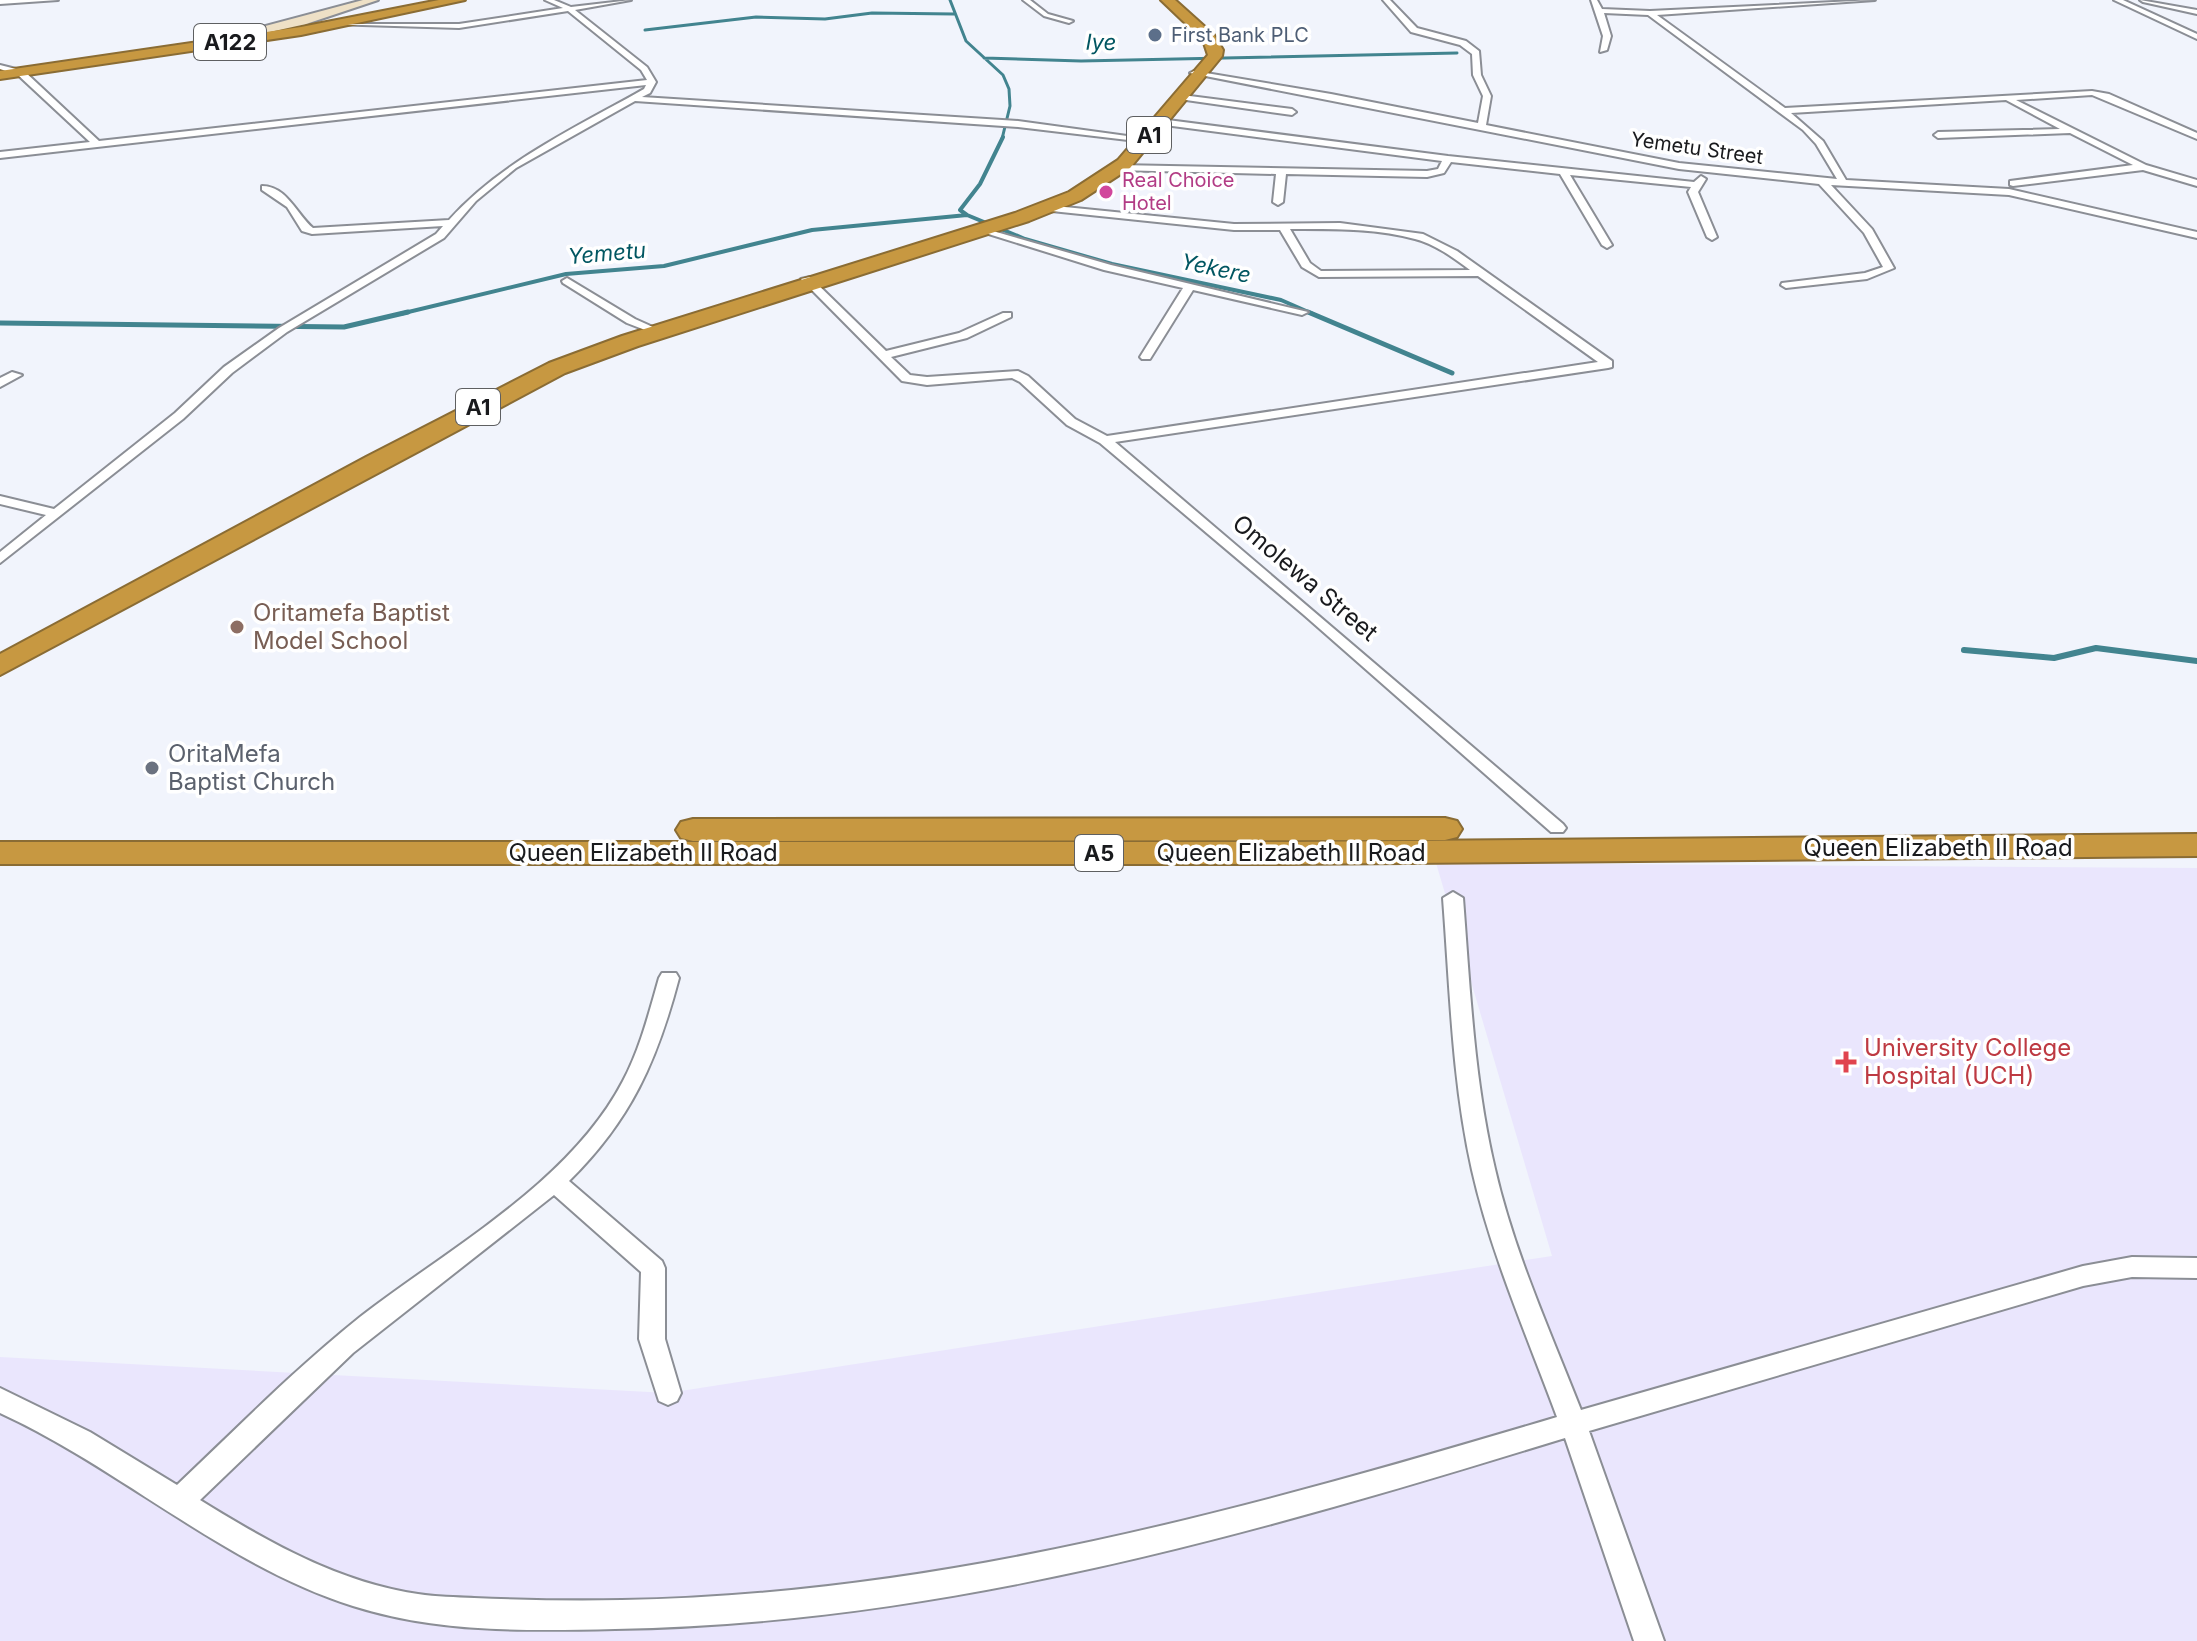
<svg xmlns="http://www.w3.org/2000/svg" width="2197" height="1641" font-family="Inter,sans-serif">
<style>
.medical{fill:#eae6fd}
.lines{fill:none;stroke-linecap:round;stroke-linejoin:round}
.stream-far3{stroke:#42848f;stroke-width:3}
.stream-far2{stroke:#42848f;stroke-width:4}
.stream-far1{stroke:#42848f;stroke-width:5}
.stream{stroke:#42848f;stroke-width:6}
.street-casing{stroke:#8b8e95;stroke-width:4}
.secondary-casing{stroke:#8b8e95;stroke-width:4}
.highway-casing{stroke:#8a6c34;stroke-width:4}
.street{fill:#fff;fill-rule:evenodd}
.secondary{fill:#eee0c6;fill-rule:evenodd}
.highway{fill:#c79841;fill-rule:evenodd}
.service-dot{fill:#5c6f8a;stroke:#fff;stroke-width:3}
.hotel-dot{fill:#d1479c;stroke:#fff;stroke-width:3}
.education-dot{fill:#8d6e63;stroke:#fff;stroke-width:3}
.worship-dot{fill:#6b7280;stroke:#fff;stroke-width:3}
.health-dot{fill:#e0444e;stroke:#fff;stroke-width:3}
.labels{text-anchor:middle;stroke-width:7;stroke-linejoin:round;paint-order:stroke}
.far-service-label{font-size:20px;fill:#4e5e75;stroke:#fff;text-anchor:start}
.far-street-label{font-size:20px;fill:#191a1d;stroke:#fff}
.far-hotel-label{font-size:20px;fill:#b23c85;stroke:#fff;text-anchor:start}
.shield{fill:#fff;stroke:#5e5f61;stroke-width:2}
.shield-label{font-size:22px;font-weight:bold;fill:#191a1d}
.far-water-label{font-size:22px;font-style:italic;fill:#005661;stroke:#fff}
.street-label{font-size:24px;fill:#191a1d;stroke:#fff}
.education-label{font-size:24px;fill:#785e54;stroke:#fff;text-anchor:start}
.worship-label{font-size:24px;fill:#5b616d;stroke:#fff;text-anchor:start}
.health-label{font-size:24px;fill:#be3a42;stroke:#fff;text-anchor:start}
</style>
<rect width="100%" height="100%" fill="#f1f4fc"/>
<path class="medical" d="M1436 863 2197 868V1641H0V1357L668 1393 1552 1256Z"/>
<g class="lines">
<path class="stream-far3" d="M950 0 966 41 1003 75 1009 89 1010 106 1002 139
M645 30 756 17 825 19 872 13 954 14
M984 58 1081 61 1457 53"/>
<path class="stream-far2" d="M967 215 960 210 980 184 1003 137
M400 314 566 274 664 266 812 230 967 215 1025 239 1112 264 1281 300 1313 314"/>
<path class="stream-far1" d="M1308 312 1452 373
M0 323 344 327 408 312"/>
<path class="stream" d="M1964 650 2054 658 2096 648 2197 661"/>
<g class="street-casing">
<path id="street" d="M0 0H58L0 4Z
M545 0H554L571 7 631 0 575 10 647 67 656 82 650 93 642 97 1018 121 1149 139 1145 142 1018 127 635 101 516 168 476 201 444 238 287 332 232 373 183 419 0 563V552L46 515 0 504V496L54 509 175 413 224 367 279 328 436 234 443 226 312 234 302 231 287 207 262 190V186C287 186 297 215 313 228L449 220C502 161 575 128 644 89L646 85 0 158V152L90 142 18 75 0 69V65L24 71 99 141 647 80 641 70 568 11 459 28 330 24H459L563 8Z
M1023 0H1030L1048 14 1073 21 1069 23 1044 16Z
M1383 0H1390L1417 28 1466 41 1479 51 1481 75 1491 96 1486 125 1679 163 1837 179 1816 144 1803 130 1648 15 1604 13 1611 36 1607 50 1600 52 1603 36 1591 0H1597L1602 9 1650 11 1875 0 1657 15 1785 108 2092 91 2109 94 2197 133V139L2092 95 2016 100 2146 165 2197 180V186L2143 170 2013 186 2010 185V181L2133 165 2070 133 1938 138 1934 135 1938 132 2060 129 2006 100 1791 113 1823 141 1846 180 2009 189 2197 232V238L2009 195 1831 185 1872 229 1894 268 1867 279 1786 288 1781 285 1782 283 1865 273 1883 267 1864 233 1819 184 1679 169 1190 73 1194 71 1331 94 1478 123 1483 96 1473 75 1472 54 1460 45 1411 32Z
M2114 0H2123L2197 34V39Z
M2140 0 2197 10V14L2143 2Z
M1182 95 1292 109 1296 112 1292 115 1179 99Z
M1160 119 1448 156 1694 182 1701 176 1706 179 1698 192 1717 237 1712 240 1707 237 1688 192 1691 187 1570 175 1612 245 1607 248 1602 245 1560 174 1451 162 1444 173 1427 177 1286 174 1283 202 1278 205 1273 202 1276 174 1115 170 1118 165 1427 171 1438 169 1442 161 1157 124Z
M1045 205 1234 224 1340 223 1423 234 1457 251 1612 361V367L1608 368 1115 442 1563 824 1566 828 1563 832H1551L1304 615 1100 443 1067 425 1020 382 1012 378 927 385 902 381 801 279 810 277 886 351 959 333 1003 313H1011V317L967 338 891 357 910 375 927 377 1018 371 1028 376 1075 419 1107 436 1598 362 1478 276 1319 277 1302 267 1280 230H1234L1042 210 1040 208ZM1290 229C1331 229 1376 228 1415 239 1435 244 1454 258 1470 270L1321 271 1310 263Z
M979 227 1111 265 1308 312 1302 315 1193 290 1150 359H1142L1140 357 1183 288 1104 270 979 231Z
M567 278 635 319 664 332 658 335 627 323 563 283 562 281Z
M12 372 22 375 0 387V378Z
M1453 892 1463 898C1470 989 1474 1080 1495 1169 1514 1252 1550 1331 1581 1410L2083 1266 2132 1257 2197 1258V1278L2132 1277 2083 1286 1589 1431 1664 1641H1634L1565 1438C1254 1534 942 1624 615 1629 528 1631 437 1633 353 1606 224 1565 122 1469 0 1413V1388L90 1432 177 1485C237 1428 295 1369 360 1317 449 1248 570 1183 623 1081 640 1049 649 1013 659 978L662 973H676L679 978C657 1061 631 1120 569 1181L662 1261 665 1268V1339L681 1393 677 1401 668 1405 659 1401 639 1339 641 1272 554 1195 353 1353 200 1500C268 1542 338 1582 418 1594 436 1597 456 1597 474 1598 524 1600 572 1601 622 1600 943 1595 1251 1508 1557 1417 1527 1336 1491 1254 1472 1170 1452 1081 1450 989 1443 898Z"/>
</g>
<g class="secondary-casing">
<path id="secondary" d="M363 0H378L306 24 207 46 202 43Z"/>
</g>
<g class="highway-casing">
<path id="highway" d="M439 0H465L301 35 0 79V71L301 27Z
M1161 0H1175L1214 35 1223 50 1222 56 1130 168 1081 200 1029 221 638 346 565 373 0 675V654L366 457 549 363 622 336 1015 213 1069 192 1118 160 1208 55 1203 40Z
M1445 818 1457 821 1462 829 1457 837 1445 840 693 841 681 838 676 830 681 822 693 819Z
M2197 834V856L1286 864H0V842H1286Z"/>
</g>
<use href="#street" class="street"/>
<use href="#secondary" class="secondary"/>
<use href="#highway" class="highway"/>
</g>
<circle class="service-dot" cx="1155" cy="35" r="8"/>
<circle class="hotel-dot" cx="1106" cy="192" r="8"/>
<circle class="education-dot" cx="237" cy="627" r="8"/>
<circle class="worship-dot" cx="152" cy="768" r="8"/>
<path class="health-dot" d="M1842 1050h8v8h8v8h-8v8h-8v-8h-8v-8h8z"/>
<g class="labels">
<g class="far-service-label">
<text x="1171" y="42">First Bank PLC</text>
</g>
<g class="far-street-label">
<text transform="translate(1697 148) rotate(8)" y="7">Yemetu Street</text>
</g>
<g class="far-hotel-label">
<text x="1122" y="187">Real Choice<tspan x="1122" dy="23">Hotel</tspan></text>
</g>
<g class="shield">
<rect x="194" y="24" width="72" height="36" rx="6"/>
<rect x="1127" y="117" width="44" height="36" rx="6"/>
<rect x="456" y="389" width="44" height="36" rx="6"/>
<rect x="1075" y="835" width="48" height="36" rx="6"/>
</g>
<g class="shield-label">
<text x="230" y="50">A122</text>
<text x="1149" y="143">A1</text>
<text x="478" y="415">A1</text>
<text x="1099" y="861">A5</text>
</g>
<g class="far-water-label">
<text transform="translate(1101 42) rotate(1)" y="8">Iye</text>
<text transform="translate(607 253) rotate(-5)" y="8">Yemetu</text>
<text transform="translate(1216 268) rotate(12)" y="8">Yekere</text>
</g>
<g class="street-label">
<text transform="translate(1305 578) rotate(40)" y="8">Omolewa Street</text>
<text x="1938" y="856">Queen Elizabeth II Road</text>
<text x="643" y="861">Queen Elizabeth II Road</text>
<text x="1291" y="861">Queen Elizabeth II Road</text>
</g>
<g class="education-label">
<text x="253" y="621">Oritamefa Baptist<tspan x="253" dy="28">Model School</tspan></text>
</g>
<g class="worship-label">
<text x="168" y="762">OritaMefa<tspan x="168" dy="28">Baptist Church</tspan></text>
</g>
<g class="health-label">
<text x="1864" y="1056">University College<tspan x="1864" dy="28">Hospital (UCH)</tspan></text>
</g>
</g>
</svg>
